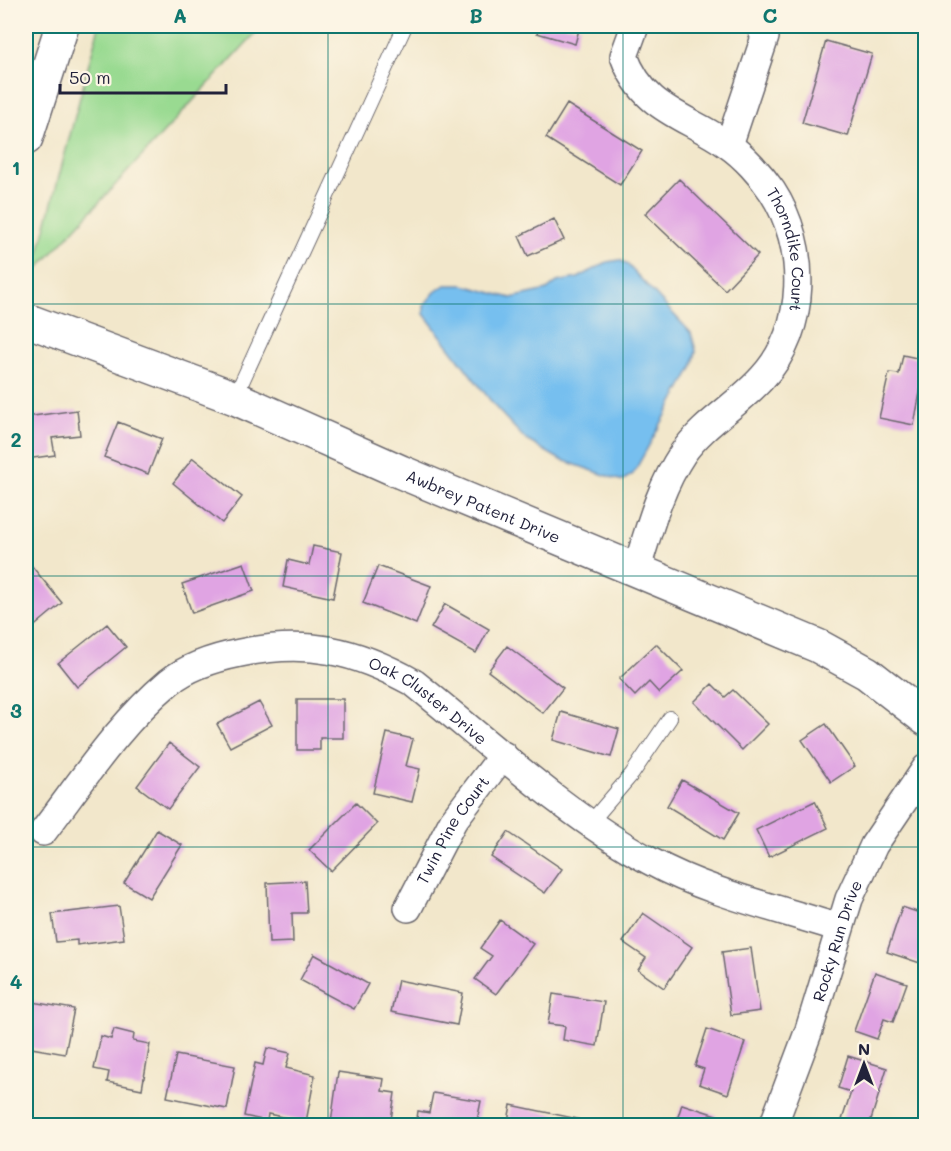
<svg xmlns="http://www.w3.org/2000/svg" width="951" height="1151" font-family="Mali,sans-serif">
<style>
.green{fill:#99da91;stroke:#5e7e66;stroke-width:1.5}
.water{fill:#76bfef;stroke:#4c7095;stroke-width:1.5}
.building{fill:#e0a4e3}
.lines{fill:none;stroke-linecap:round;stroke-linejoin:round}
.lane-casing{stroke:#6b676d;stroke-width:16}
.street-casing{stroke:#6b676d;stroke-width:30}
.secondary-casing{stroke:#6b676d;stroke-width:36}
.primary-casing{stroke:#6b676d;stroke-width:36}
.lane{stroke:#fff;stroke-width:14}
.street{stroke:#fff;stroke-width:27}
.secondary{stroke:#fff;stroke-width:33}
.primary{stroke:#fff;stroke-width:33}
.grid{fill:none;stroke:#0f766e;stroke-width:1.5;stroke-opacity:0.55}
.labels{text-anchor:middle;stroke-width:6;stroke-linejoin:round;paint-order:stroke}
.street-label{font-size:16px;fill:#22223b;stroke:#fcf5e5}
.neatline{fill:none;stroke:#0f766e;stroke-width:2}
.grid-label{font-size:20px;text-anchor:middle;font-weight:bold;fill:#0f766e}
</style>
<rect width="100%" height="100%" fill="#fcf5e5"/>
<filter id="ink" filterUnits="userSpaceOnUse"><feTurbulence type="fractalNoise" baseFrequency=".0167" numOctaves="2"/><feDisplacementMap in="SourceGraphic" scale="12" xChannelSelector="R" yChannelSelector="G"/><feConvolveMatrix kernelMatrix="1 2 1 2 8 2 1 2 1" color-interpolation-filters="sRGB"/></filter>
<filter id="wash" filterUnits="userSpaceOnUse"><feTurbulence type="fractalNoise" baseFrequency=".008" numOctaves="4" result="noise"/><feDisplacementMap in="SourceGraphic" scale="24" xChannelSelector="R" yChannelSelector="G"/><feGaussianBlur stdDeviation="1.35" result="paint"/><feColorMatrix in="noise" values="0 0 0 0 0 0 0 0 0 0 0 0 0 0 0 0 0 1.4 0 .05"/><feComposite in="paint" operator="in"/></filter>
<g filter="url(#wash)">
<rect width="100%" height="100%" fill="#f2e7cb"/>
<path class="green" d="M99 26H262L33 274Z"/>
<path class="water" d="M620 260 628 265 691 333 696 351 692 368 633 474 622 481 559 459 526 440 497 409 424 314V305L435 292 445 285H463L511 298 547 290 557 282 578 278 607 262Z"/>
<g id="blocks">
<path class="building" d="M539 26H580L575 44 537 33Z
M826 41 872 54 848 136 802 123Z
M567 104 642 151 620 185 546 138Z
M679 179 758 255 725 290 645 214Z
M554 219 564 240 528 256 519 236Z
M903 355 926 360 914 425 879 418 889 373 899 374Z
M77 410 80 435 52 438 55 455 26 459V417Z
M118 422 162 439 148 474 104 457Z
M193 458 242 497 222 523 173 483Z
M313 546 342 552 333 598 283 587 288 560 309 565Z
M26 559 62 603 31 629 26 623Z
M244 563 254 591 192 613 182 584Z
M378 566 431 586 416 624 363 603Z
M445 604 489 629 476 653 431 628Z
M107 624 126 647 77 687 58 663Z
M656 644 683 671 659 693 649 682 635 696 619 679Z
M507 646 563 688 543 713 488 671Z
M712 684 725 697 733 690 768 724 742 750 694 702Z
M297 699H343V738H320V750H297Z
M259 702 272 725 230 747 217 724Z
M561 712 619 729 611 757 553 740Z
M826 724 855 766 831 782 802 740Z
M387 733 413 739 406 766 420 769 412 802 373 793Z
M169 743 200 767 168 809 137 786Z
M682 780 739 813 723 840 667 806Z
M815 801 828 828 769 857 756 830Z
M356 803 377 824 331 871 309 850Z
M157 830 182 845 149 898 124 883Z
M508 832 562 869 545 893 491 857Z
M305 881 307 913H292L293 942 269 943 267 883Z
M119 906 124 939 77 945V940L56 942 52 914Z
M902 907 926 915 923 964 887 952Z
M643 913 692 947 664 988 638 970 646 958 623 942Z
M500 920 533 944 496 994 475 979 492 956 480 948Z
M751 948 760 1011 731 1015 722 952Z
M314 954 368 984 354 1009 300 980Z
M875 972 907 983 893 1022 884 1019 877 1039 854 1031Z
M398 980 463 993 457 1025 391 1012Z
M553 994 604 1002 597 1046 563 1040 565 1026 548 1024Z
M26 1001 74 1009 65 1054 26 1047Z
M114 1029 134 1034 133 1041 150 1044 142 1089 107 1082 109 1072 94 1069 101 1036 111 1039Z
M707 1029 745 1042 728 1094 699 1084 704 1069 695 1066Z
M267 1048 290 1053 286 1068 315 1075 306 1122 268 1114 267 1121 244 1116 255 1063 263 1065Z
M176 1055 235 1066 227 1109 167 1097Z
M848 1056 887 1068 869 1126 842 1120 851 1092 838 1088Z
M338 1072 384 1079 382 1091 395 1093 390 1126 331 1123Z
M433 1093 481 1101 476 1126H416L418 1111 429 1113Z
M682 1104 716 1115 713 1126H675Z
M511 1105 578 1119 576 1126H507Z"/>
</g>
</g>
<g filter="url(#ink)">
<use href="#blocks" fill-opacity="0" stroke="#6b676d" stroke-width="1.5"/>
<g class="lines">
<g class="lane-casing">
<path id="lane" d="M235 397 405 26
M590 823 632 774 670 718"/>
</g>
<g class="street-casing">
<g id="street">
<path id="s1" d="M635 26 624 56C644 111 686 115 728 145 744 156 761 175 772 191 808 246 808 329 762 378 738 405 704 423 683 453 659 489 649 530 636 571"/>
<path d="M729 145 765 37 760 26"/>
<path id="s2" d="M43 832C82 781 119 724 169 682 189 666 215 658 240 653 307 639 355 650 414 683 489 743 567 816 650 861 708 893 777 908 839 928"/>
<path id="s3" d="M408 908 453 821 503 755"/>
<path id="s4" d="M773 1126 809 1030 849 899 874 845 926 768"/>
</g>
</g>
<g class="secondary-casing">
<g id="secondary">
<path id="s5" d="M26 320 235 398 401 472 818 646 867 673 926 719"/>
</g>
</g>
<g class="primary-casing">
<path id="primary" d="M26 138 62 26"/>
</g>
<use href="#lane" class="lane"/>
<use href="#street" class="street"/>
<use href="#secondary" class="secondary"/>
<use href="#primary" class="primary"/>
</g>
</g>
<path class="grid" d="M328 26V1126M623 26V1126M26 304H926M26 576H926M26 847H926"/>
<g class="labels">
<g class="street-label">
<text dy="6" stroke="none"><textPath href="#s1" startOffset="298">Thorndike Court</textPath></text>
<text dy="6" stroke="none"><textPath href="#s5" startOffset="494">Awbrey Patent Drive</textPath></text>
<text dy="6" stroke="none"><textPath href="#s2" startOffset="476">Oak Cluster Drive</textPath></text>
<text dy="6" stroke="none"><textPath href="#s3" startOffset="90">Twin Pine Court</textPath></text>
<text dy="6" stroke="none"><textPath href="#s4" startOffset="196">Rocky Run Drive</textPath></text>
</g>
</g>
<rect width="951" height="1151" fill="none" stroke="#fcf5e5" stroke-width="66"/>
<g transform="translate(864 1064)" stroke="#fcf5e5" stroke-width="4.5" paint-order="stroke">
<path d="M0-4.5L10 22L0 15L-10 22Z" fill="#22223b"/>
<text y="-9" font-size="16" font-weight="bold" text-anchor="middle" fill="#22223b">N</text>
</g>
<path d="M60 84v9h166v-9" fill="none" stroke="#22223b" stroke-width="3"/>
<text x="69" y="84" font-size="18" fill="#22223b" stroke="#fcf5e5" stroke-width="4.5" paint-order="stroke">50 m</text>
<rect x="33" y="33" width="885" height="1085" class="neatline"/>
<g class="grid-label">
<text x="180" y="23">A</text>
<text x="476" y="23">B</text>
<text x="770" y="23">C</text>
<text x="16" y="175">1</text>
<text x="16" y="447">2</text>
<text x="16" y="718">3</text>
<text x="16" y="989">4</text>
</g>
</svg>
